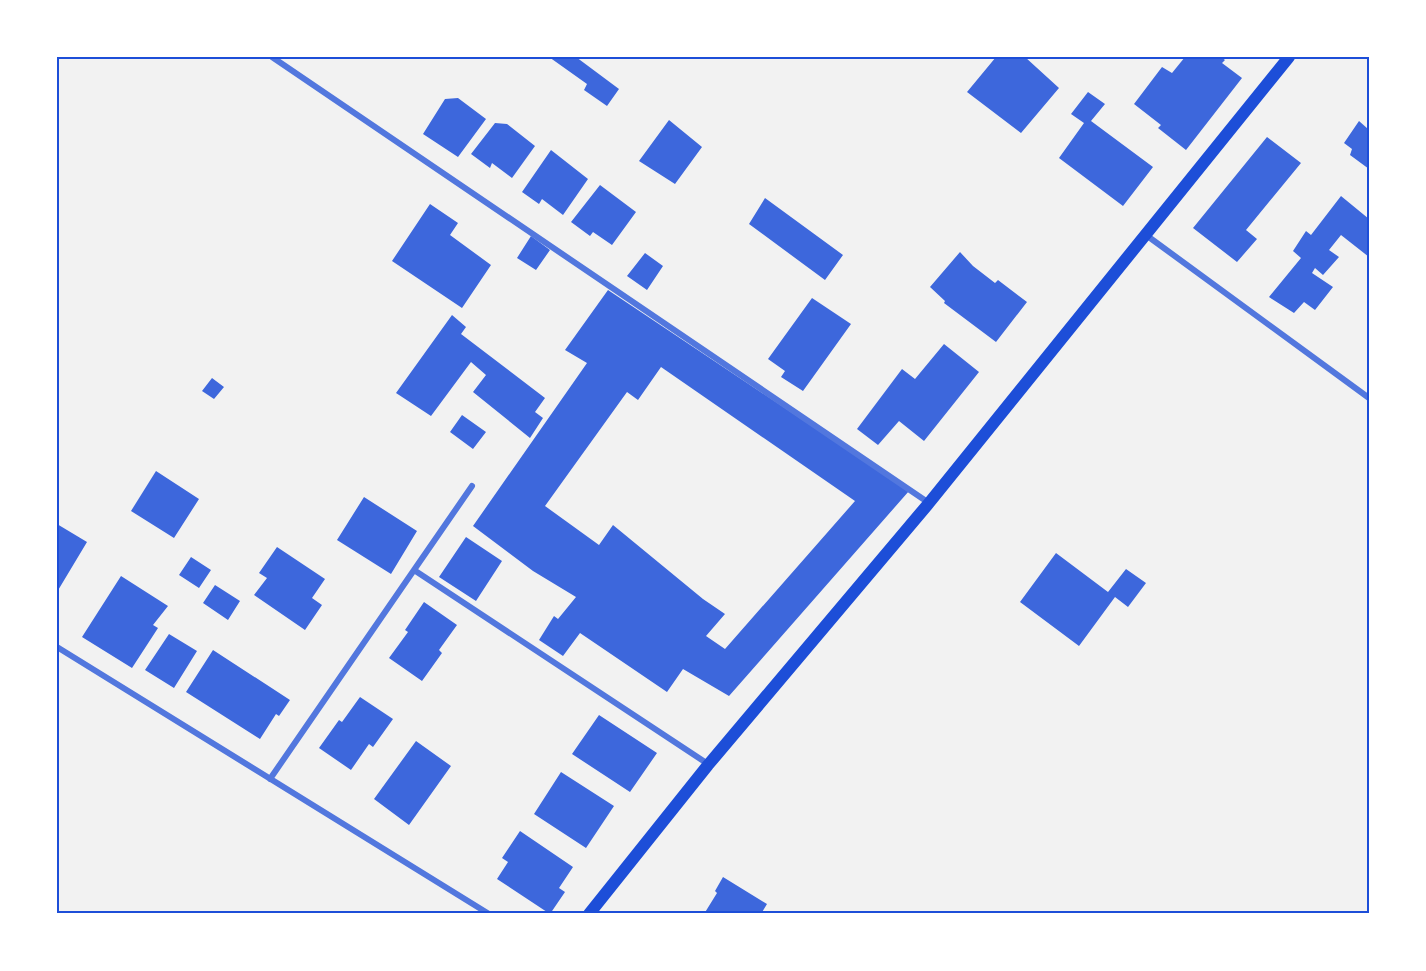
<svg xmlns="http://www.w3.org/2000/svg" width="1426" height="971" font-family="'Public Sans',sans-serif">
<style>
.building{fill:#3d67dc;fill-rule:evenodd}
.lines{fill:none;stroke-linecap:round;stroke-linejoin:round}
.minor{stroke:#5277de;stroke-width:6}
.secondary{stroke:#1d4ed8;stroke-width:12}
.neatline{fill:none;stroke:#1d4ed8;stroke-width:2}
</style>
<rect width="100%" height="100%" fill="#f2f2f2"/>
<path class="building" d="M549 57H576L619 89 607 106 584 90 587 84Z
M996 57H1025L1059 88 1021 133 967 92Z
M1185 57H1221L1225 60 1222 63 1242 78 1186 150 1158 128 1161 125 1134 104 1162 67 1172 73Z
M1088 92 1105 104 1091 121 1153 167 1123 206 1059 158 1084 123 1071 114Z
M458 98 486 119 458 157 423 134 445 99Z
M669 120 702 147 675 184 639 161Z
M1359 121 1368 129 1369 127V169L1350 155 1352 149 1344 143Z
M495 123 507 124 535 146 512 178 492 163 490 168 471 154Z
M1267 137 1301 163 1246 230 1257 239 1237 262 1193 228Z
M551 150 588 179 563 215 542 199 539 204 522 192Z
M600 185 636 212 612 245 593 232 590 236 571 222Z
M1341 196 1369 219V257L1341 235 1329 250 1339 257 1323 275 1315 268 1312 273 1333 287 1315 310 1304 302 1294 313 1269 297 1301 258 1293 251 1306 231 1311 235Z
M765 198 843 255 825 280 749 224Z
M430 204 458 223 450 235 491 265 462 308 392 261Z
M531 236 550 250 536 270 517 258Z
M960 252 973 266 995 283 998 280 1027 302 996 342 944 303 945 301 930 287Z
M645 253 663 266 647 290 627 276Z
M608 290 909 491 729 696 683 669 667 692 580 633 563 656 539 640 554 616 558 619 576 597 533 571 473 526 587 363 565 350ZM661 367 855 501 725 649 706 636 725 614 703 599 613 525 599 545 545 506 627 392 638 400Z
M812 298 851 324 803 391 781 377 785 371 768 359Z
M452 315 466 327 461 334 545 398 535 412 543 418 530 438 473 392 486 375 471 362 431 416 396 393Z
M944 344 979 372 924 441 899 421 878 445 857 429 902 369 915 379Z
M212 378 224 387 214 399 202 391Z
M462 415 486 432 473 449 450 432Z
M156 471 199 499 174 538 131 511Z
M364 497 417 531 391 574 337 540Z
M57 524 87 542 57 592Z
M466 537 502 561 476 601 439 577Z
M277 547 325 579 312 598 322 605 305 630 254 595 267 578 259 573Z
M1056 553 1108 592 1126 569 1146 583 1128 607 1115 597 1079 646 1020 602Z
M191 557 211 570 199 588 179 575Z
M121 576 168 606 153 625 158 628 132 668 82 637Z
M215 585 240 601 228 620 203 603Z
M424 602 457 625 439 650 442 653 422 681 389 658 408 632 405 630Z
M169 634 197 651 174 688 145 670Z
M213 650 290 700 279 716 276 714 260 739 186 692Z
M360 697 393 719 373 747 369 744 351 770 319 748 339 720 342 722Z
M599 715 657 753 630 792 572 754Z
M416 741 451 766 409 825 374 799Z
M561 772 614 806 586 848 534 814Z
M520 831 573 867 559 888 565 892 550 914 497 879 508 862 502 858Z
M723 877 767 904 761 914H704L717 893 715 891Z"/>
<g class="lines">
<path class="minor" d="M272 57 929 503
M1146 235 1369 398
M414 570 472 486
M57 647 489 914
M270 779 414 570 708 764"/>
<path class="secondary" d="M589 914 708 765 929 503 1289 57"/>
</g>
<rect width="1426" height="971" fill="none" stroke="#ffffff" stroke-width="117"/>
<rect x="58" y="58" width="1310" height="854" class="neatline"/>
</svg>
